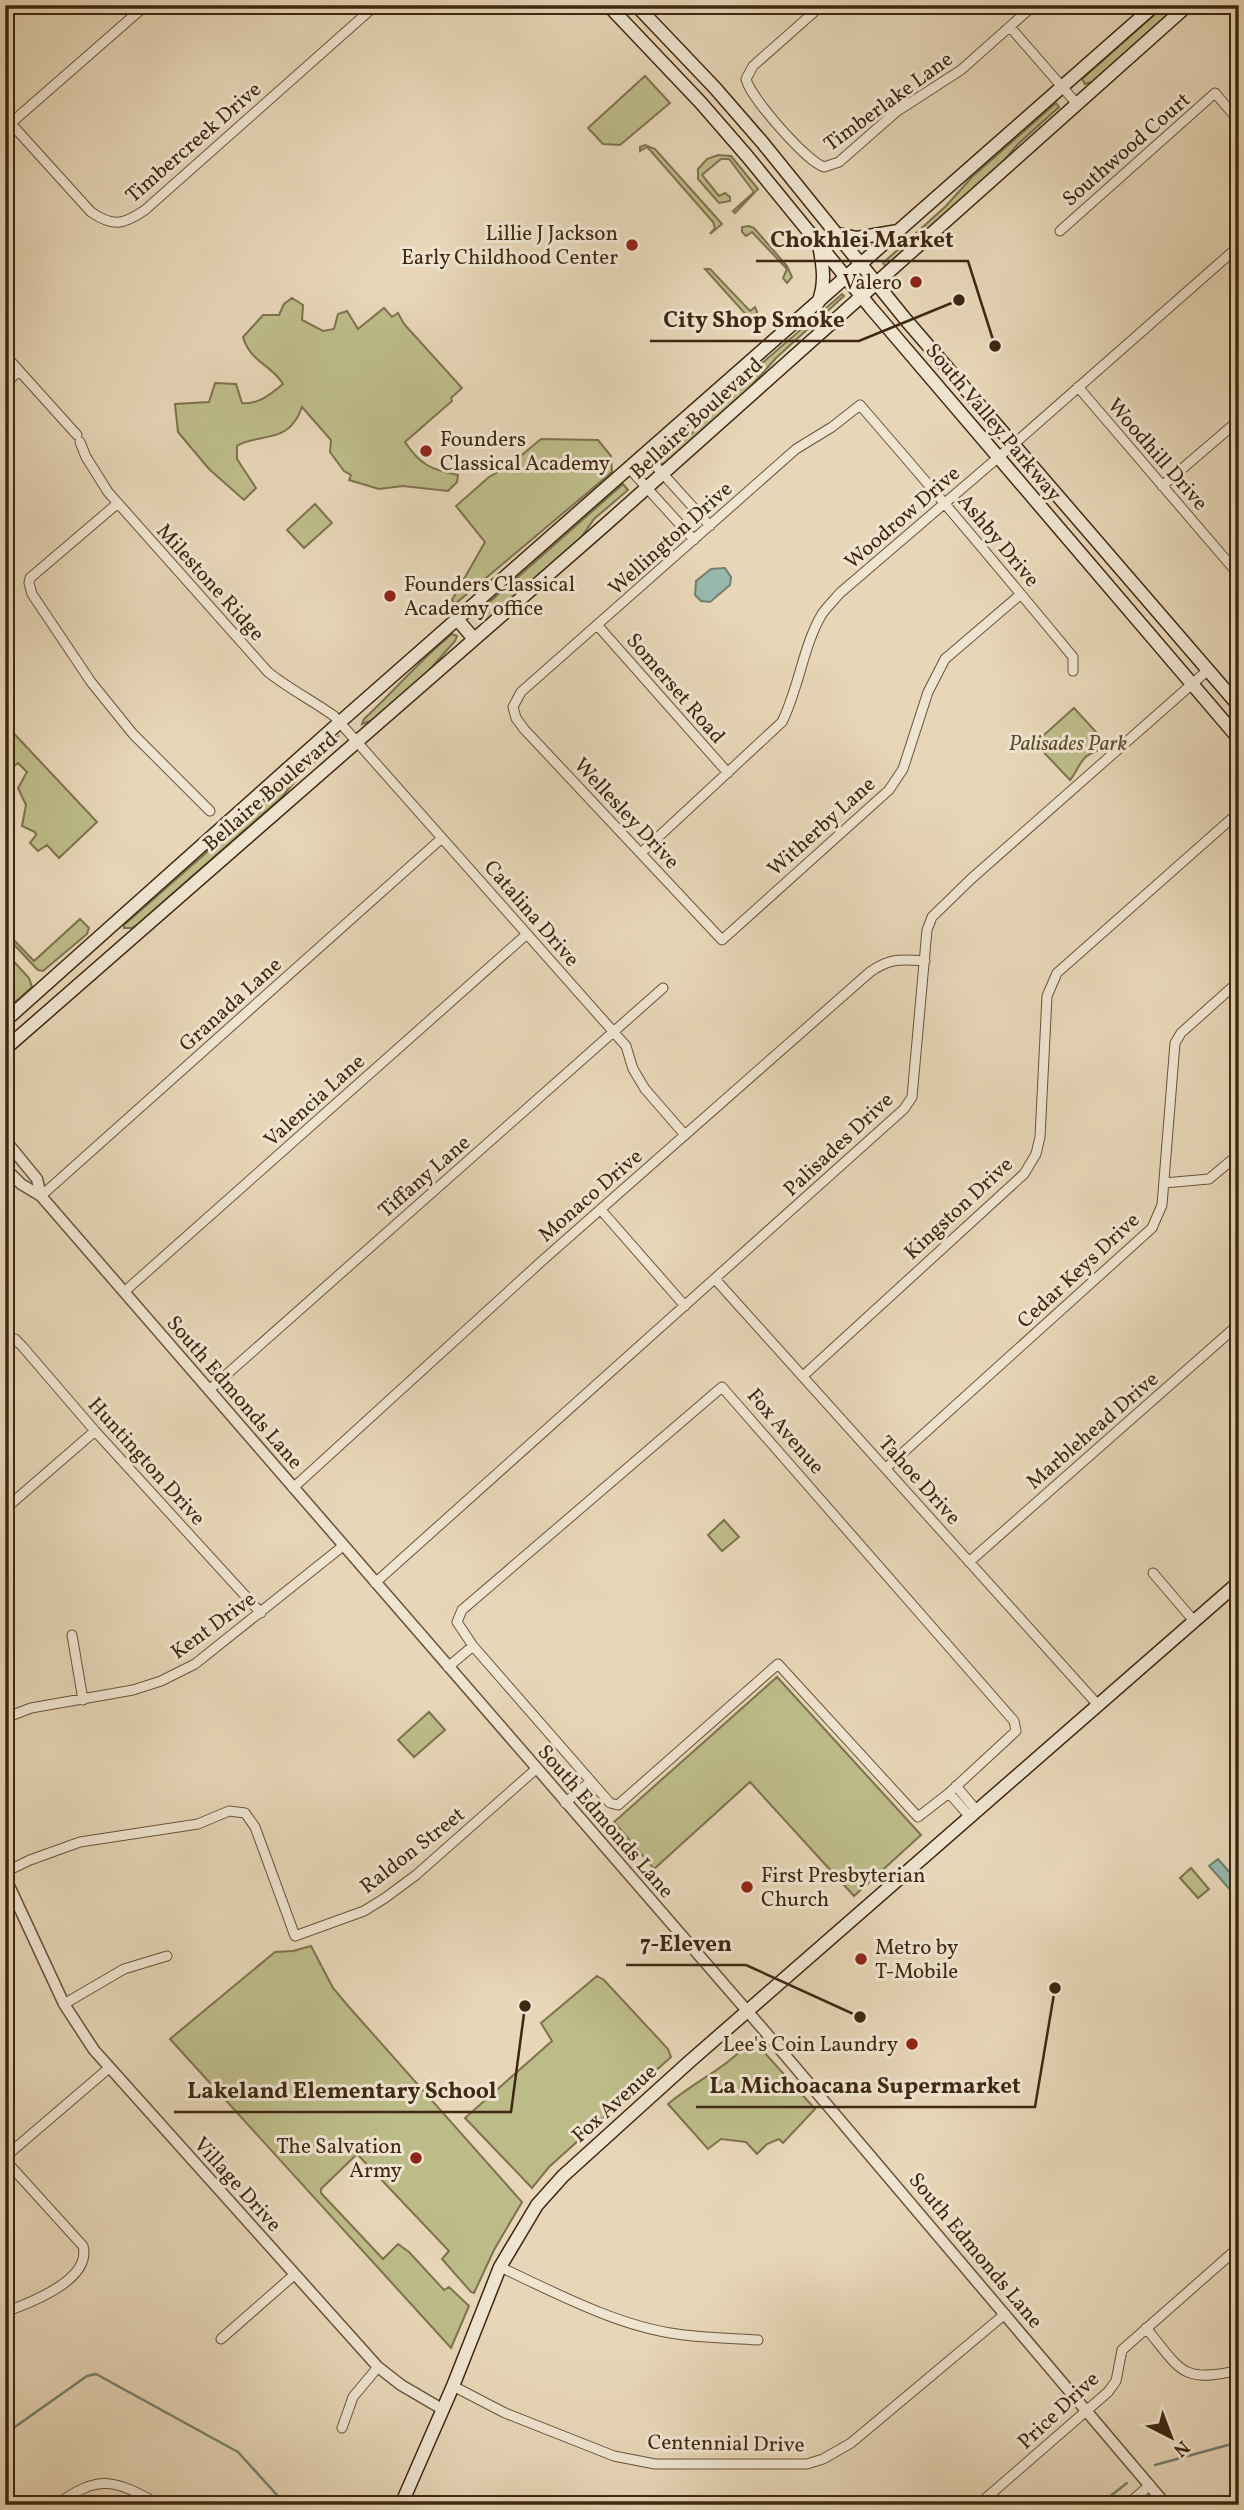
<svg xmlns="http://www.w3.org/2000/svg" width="1244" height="2510" font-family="Vollkorn,serif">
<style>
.green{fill:#bdbc89;stroke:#7e724d;stroke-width:2}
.water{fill:#97b9ad;stroke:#747f6f;stroke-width:2}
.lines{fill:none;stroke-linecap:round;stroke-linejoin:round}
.stream{stroke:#747f6f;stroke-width:2.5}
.minor-casing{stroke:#69533a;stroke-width:11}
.tertiary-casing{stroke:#69533a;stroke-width:13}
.secondary-casing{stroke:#3f2711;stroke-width:15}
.minor{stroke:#efe4d0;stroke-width:9}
.tertiary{stroke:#efe4d0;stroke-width:10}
.secondary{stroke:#efe4d0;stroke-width:12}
.poi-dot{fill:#8f2418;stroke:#efe4d0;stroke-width:2.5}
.labels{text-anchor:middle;stroke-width:6;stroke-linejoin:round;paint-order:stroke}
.street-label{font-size:21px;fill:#3f2711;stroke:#efe4d0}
.poi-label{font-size:21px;fill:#3f2711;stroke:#efe4d0;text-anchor:end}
.park-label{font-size:21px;font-style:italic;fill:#5e4c2f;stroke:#efe4d0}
.leader{fill:none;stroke:#3f2711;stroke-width:2.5}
.callout-dot{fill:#3f2711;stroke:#efe4d0;stroke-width:2.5}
.callout-label{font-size:23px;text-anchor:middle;font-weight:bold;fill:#3f2711;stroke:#efe4d0;stroke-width:6;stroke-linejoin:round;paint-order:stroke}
</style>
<rect width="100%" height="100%" fill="#e7d6b7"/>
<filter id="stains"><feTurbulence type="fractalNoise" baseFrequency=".00286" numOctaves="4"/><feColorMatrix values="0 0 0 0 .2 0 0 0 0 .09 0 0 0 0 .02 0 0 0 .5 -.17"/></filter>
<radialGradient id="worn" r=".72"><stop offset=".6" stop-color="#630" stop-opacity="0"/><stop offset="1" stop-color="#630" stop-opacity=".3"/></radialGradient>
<path class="green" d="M1165 5H1181L1095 81 1085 84 1082 79Z
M645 76 670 103 620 145 603 144 588 128Z
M1056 103 1059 107 1018 144 996 170 886 267 883 263 946 206 972 177Z
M645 145 655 149 722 224 710 234 715 228 713 222 650 150 647 147 640 151V147Z
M718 155 731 156 758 189 735 213 733 211 754 192 729 159H721L702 175 719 196 725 193 730 197V201L719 203 698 179V169L707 159Z
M749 226 754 228 787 266 792 277 787 283 783 278 787 269 752 232 746 236 742 232V227Z
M705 269H710L750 311 755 307 757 312 756 317 751 318 748 317Z
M842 294 844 296 776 358 746 392 663 465 660 460 693 432 723 397Z
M292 298 303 305 302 320 323 331 334 329 338 314 347 311 358 329 384 308 392 317 398 313 404 324 462 388 451 398 452 401 405 442C420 465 432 470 458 475L457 482 448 491 403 486 379 489 349 480 351 475 344 471 330 452 331 440 302 407C300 412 298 418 294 422 282 441 254 435 237 446V459L256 488 244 500 209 469 178 432 175 404 209 402 215 383 236 384 242 403C258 405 271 394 283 384 272 365 250 362 243 337L263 315H279L284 304Z
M541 439 598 440 611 456 612 472 455 604 452 600 485 542 456 506 489 477 510 465Z
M623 484 628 490 594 519 580 539 489 619 479 621 477 616 485 606Z
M315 504 332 523 304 548 287 530Z
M452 634 457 636 455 641 424 676 373 720 362 724 364 719C394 691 420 660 452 634Z
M1074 708 1107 744C1100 752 1089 751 1083 760 1078 766 1076 773 1070 780L1035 743Z
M5 724 97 822 59 858 47 845 38 851 30 843 36 835 35 832 22 826 26 805 18 788 27 772 18 763 5 773Z
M338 737 337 742 302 773 281 798 138 924 132 928H124V925Z
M80 919 89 928 87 934 43 971 38 970 34 966 5 935 6 932 34 961Z
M5 952 29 978 32 987 5 1011Z
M724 1520 739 1537 722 1551 708 1535Z
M777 1677 921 1835 854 1896 750 1782 654 1869 614 1822Z
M429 1712 445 1730 414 1757 398 1740Z
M1191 1868 1209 1889 1198 1898 1180 1878Z
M311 1946 333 1988 349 2007 522 2202 494 2250 474 2293 471 2292 442 2259 449 2251 357 2154 321 2189V2193L383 2259 398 2244 409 2252 444 2290 449 2287 469 2306 451 2348 170 2039 275 1952 293 1951Z
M597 1976 604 1980 668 2049 671 2057 549 2167 532 2188 465 2118 552 2041 541 2023Z
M755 2042 815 2109 783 2143 779 2139 767 2144 757 2154 746 2142 721 2139 708 2149 668 2104C694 2082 724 2069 748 2044Z"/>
<path class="water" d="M725 568 731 577 730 585 710 602 701 601 695 595 696 581 711 569Z
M1218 1859 1239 1883V1887L1232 1892 1209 1866Z"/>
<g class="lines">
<path class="stream" d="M5 2434 87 2376 96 2374 238 2452 286 2505
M1155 2465 1239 2442
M1099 2505 1127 2483"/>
<g class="minor-casing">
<path id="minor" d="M822 5 753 66 746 79C750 97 807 162 824 167L839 162 896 112 961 70 1034 5
M1010 27 1077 104
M5 117 91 212C113 227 123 225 145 210L376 5
M11 123 146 5
M1060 231 1215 93 1239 121
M5 355 77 435
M5 384 19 371
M1078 387 1239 575
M80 442 86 457 108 492 268 672C289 689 312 700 334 716L626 1046 633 1069 645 1089 685 1135
M645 454 710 526
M629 468 694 540
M1162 486 1239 420
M118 503 30 578 29 583 32 594 91 682 133 734 210 811
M1021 594 945 659 928 692 903 769 889 790 722 940 524 729 516 718 513 707 521 692 796 449 832 427 860 405C932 488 1003 572 1073 657V671
M598 626 728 773
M641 853 782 722C799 688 803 646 822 614 827 607 834 600 840 593L1015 443 1239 246
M1164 1183 1209 1179 1239 1154
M41 1196 442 838
M601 1210 685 1306
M715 1279 1098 1705
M124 1292 527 934
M5 1340 15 1339 22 1346 95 1431 261 1613
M803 1376 1024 1174 1036 1154 1040 1137 1047 996 1057 973 1239 812
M722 1387 1014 1721 1016 1731 949 1793 918 1817 778 1664 618 1805 610 1803 473 1646 457 1622 462 1610Z
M209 1390 663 988
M886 1468 1152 1228 1162 1205 1175 1043 1181 1033 1239 981
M293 1488 543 1260 870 972C890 958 901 959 925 961
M5 1509 95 1431
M969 1562 1239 1324
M1153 1573 1194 1621
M375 1583 904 1109 912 1097 927 930 932 917 971 879 1208 670
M72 1635 83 1700
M448 1667 473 1646
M5 1718 31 1708 133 1690 161 1681 195 1664 343 1546
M956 1786 977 1811
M949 1793 970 1817
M565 1803 590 1782
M5 1872 30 1860 80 1842 198 1824 229 1811 245 1813 255 1827 295 1936 364 1911 385 1898 416 1875 536 1769
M64 2004 124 1969 167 1956
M5 2157 109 2068
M5 2160 83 2246C92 2280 30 2303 5 2312
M500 2267C554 2292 617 2326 677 2334 703 2338 731 2338 758 2340
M1146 2328C1181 2370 1181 2384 1239 2370
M221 2339 294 2275
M453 2386 505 2413 614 2456 655 2464H807L823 2459 851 2443 1005 2314
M342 2428 353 2397 378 2367
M56 2505C100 2473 115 2480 160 2505
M978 2505 1108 2392 1116 2381 1122 2350 1239 2247
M1127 2505 1150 2485"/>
</g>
<g class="tertiary-casing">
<path id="tertiary" d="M5 1140 37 1179 41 1196
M5 1168 21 1184 41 1196 762 2028 1166 2505
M5 1877 64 2004 94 2050 378 2367 401 2385 442 2409"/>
</g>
<g class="secondary-casing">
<path id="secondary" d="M608 5 701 103 747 156 871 308 1239 739
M636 5 715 88 762 142 906 320 1239 706
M838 234 857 238 898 231
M818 303C826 283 823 266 819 245
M457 619 474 639
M5 1021 340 722 1155 5
M5 1049 605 525 1188 5
M401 2505 453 2386 500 2267 537 2205 563 2176 689 2062 1239 1582"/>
</g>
<use href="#minor" class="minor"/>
<use href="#tertiary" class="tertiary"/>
<use href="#secondary" class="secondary"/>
</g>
<g class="poi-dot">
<circle cx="632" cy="245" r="7"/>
<circle cx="916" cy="282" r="7"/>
<circle cx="426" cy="451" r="7"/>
<circle cx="390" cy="596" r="7"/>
<circle cx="747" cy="1887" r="7"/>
<circle cx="861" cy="1959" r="7"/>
<circle cx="912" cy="2044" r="7"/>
<circle cx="416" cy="2158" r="7"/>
</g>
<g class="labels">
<g class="street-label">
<text transform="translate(888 101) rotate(-36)" y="7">Timberlake Lane</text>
<text transform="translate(193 142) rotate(-41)" y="7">Timbercreek Drive</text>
<text transform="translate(1126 149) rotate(-41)" y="7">Southwood Court</text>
<text transform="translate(696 418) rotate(-42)" y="7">Bellaire Boulevard</text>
<text transform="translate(994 422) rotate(50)" y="7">South Valley Parkway</text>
<text transform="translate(1158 454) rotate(49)" y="7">Woodhill Drive</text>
<text transform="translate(902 517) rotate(-41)" y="7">Woodrow Drive</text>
<text transform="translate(670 538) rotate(-42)" y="7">Wellington Drive</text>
<text transform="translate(999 540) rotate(50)" y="7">Ashby Drive</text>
<text transform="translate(211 582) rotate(48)" y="7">Milestone Ridge</text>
<text transform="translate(676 688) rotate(49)" y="7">Somerset Road</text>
<text transform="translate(270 791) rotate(-41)" y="7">Bellaire Boulevard</text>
<text transform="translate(627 813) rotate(47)" y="7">Wellesley Drive</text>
<text transform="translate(821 826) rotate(-42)" y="7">Witherby Lane</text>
<text transform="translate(532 913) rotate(49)" y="7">Catalina Drive</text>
<text transform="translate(230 1004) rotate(-42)" y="7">Granada Lane</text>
<text transform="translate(314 1100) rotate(-42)" y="7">Valencia Lane</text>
<text transform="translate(838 1144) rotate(-43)" y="7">Palisades Drive</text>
<text transform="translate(424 1176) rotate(-41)" y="7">Tiffany Lane</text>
<text transform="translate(590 1195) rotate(-41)" y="7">Monaco Drive</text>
<text transform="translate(958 1208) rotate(-43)" y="7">Kingston Drive</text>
<text transform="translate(1078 1270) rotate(-43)" y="7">Cedar Keys Drive</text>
<text transform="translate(235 1392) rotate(49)" y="7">South Edmonds Lane</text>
<text transform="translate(1092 1430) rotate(-41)" y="7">Marblehead Drive</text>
<text transform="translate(786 1431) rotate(49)" y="7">Fox Avenue</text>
<text transform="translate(147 1461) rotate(48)" y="7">Huntington Drive</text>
<text transform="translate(920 1480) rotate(48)" y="7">Tahoe Drive</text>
<text transform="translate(213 1625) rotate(-36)" y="7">Kent Drive</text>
<text transform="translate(606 1821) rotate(49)" y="7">South Edmonds Lane</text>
<text transform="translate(412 1850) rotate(-38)" y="7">Raldon Street</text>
<text transform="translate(614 2103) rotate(-42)" y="7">Fox Avenue</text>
<text transform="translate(238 2184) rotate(48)" y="7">Village Drive</text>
<text transform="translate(976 2250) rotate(50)" y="7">South Edmonds Lane</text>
<text transform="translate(1058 2410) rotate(-43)" y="7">Price Drive</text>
<text transform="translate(726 2443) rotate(1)" y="7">Centennial Drive</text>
</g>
<g class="poi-label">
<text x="618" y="240">Lillie J Jackson<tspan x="618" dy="24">Early Childhood Center</tspan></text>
<text x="902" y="289">Valero</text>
<text x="440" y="446" text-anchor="start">Founders<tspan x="440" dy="24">Classical Academy</tspan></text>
<text x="404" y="591" text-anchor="start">Founders Classical<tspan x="404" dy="24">Academy office</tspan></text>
<text x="761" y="1882" text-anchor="start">First Presbyterian<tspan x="761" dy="24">Church</tspan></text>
<text x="875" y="1954" text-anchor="start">Metro by<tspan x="875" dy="24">T-Mobile</tspan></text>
<text x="898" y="2051">Lee's Coin Laundry</text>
<text x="402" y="2153">The Salvation<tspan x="402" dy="24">Army</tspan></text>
</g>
<g class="park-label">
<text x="1068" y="750">Palisades Park</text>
</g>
</g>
<path class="leader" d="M995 346L968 261H756M959 300L859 341H650M860 2017L746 1965H626M1055 1988L1035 2107H696M525 2006L511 2112H174"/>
<g class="callout-dot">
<circle cx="995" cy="346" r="7"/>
<circle cx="959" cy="300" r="7"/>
<circle cx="860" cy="2017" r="7"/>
<circle cx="1055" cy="1988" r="7"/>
<circle cx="525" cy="2006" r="7"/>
</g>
<g class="callout-label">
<text x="862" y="247">Chokhlei Market</text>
<text x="754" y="327">City Shop Smoke</text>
<text x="686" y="1951">7-Eleven</text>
<text x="865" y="2093">La Michoacana Supermarket</text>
<text x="342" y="2098">Lakeland Elementary School</text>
</g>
<rect width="1244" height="2510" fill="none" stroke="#e7d6b7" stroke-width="28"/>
<rect x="7" y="7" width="1230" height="2496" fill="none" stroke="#3f2711" stroke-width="3.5"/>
<rect x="14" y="14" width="1216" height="2482" fill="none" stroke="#3f2711" stroke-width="2"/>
<g transform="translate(1171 2437) rotate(138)" stroke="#efe4d0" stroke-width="5" paint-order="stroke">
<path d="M0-5L12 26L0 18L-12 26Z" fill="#3f2711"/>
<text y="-10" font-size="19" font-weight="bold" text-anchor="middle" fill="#3f2711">N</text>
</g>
<rect width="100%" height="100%" filter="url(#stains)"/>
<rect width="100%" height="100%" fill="url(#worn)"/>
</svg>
